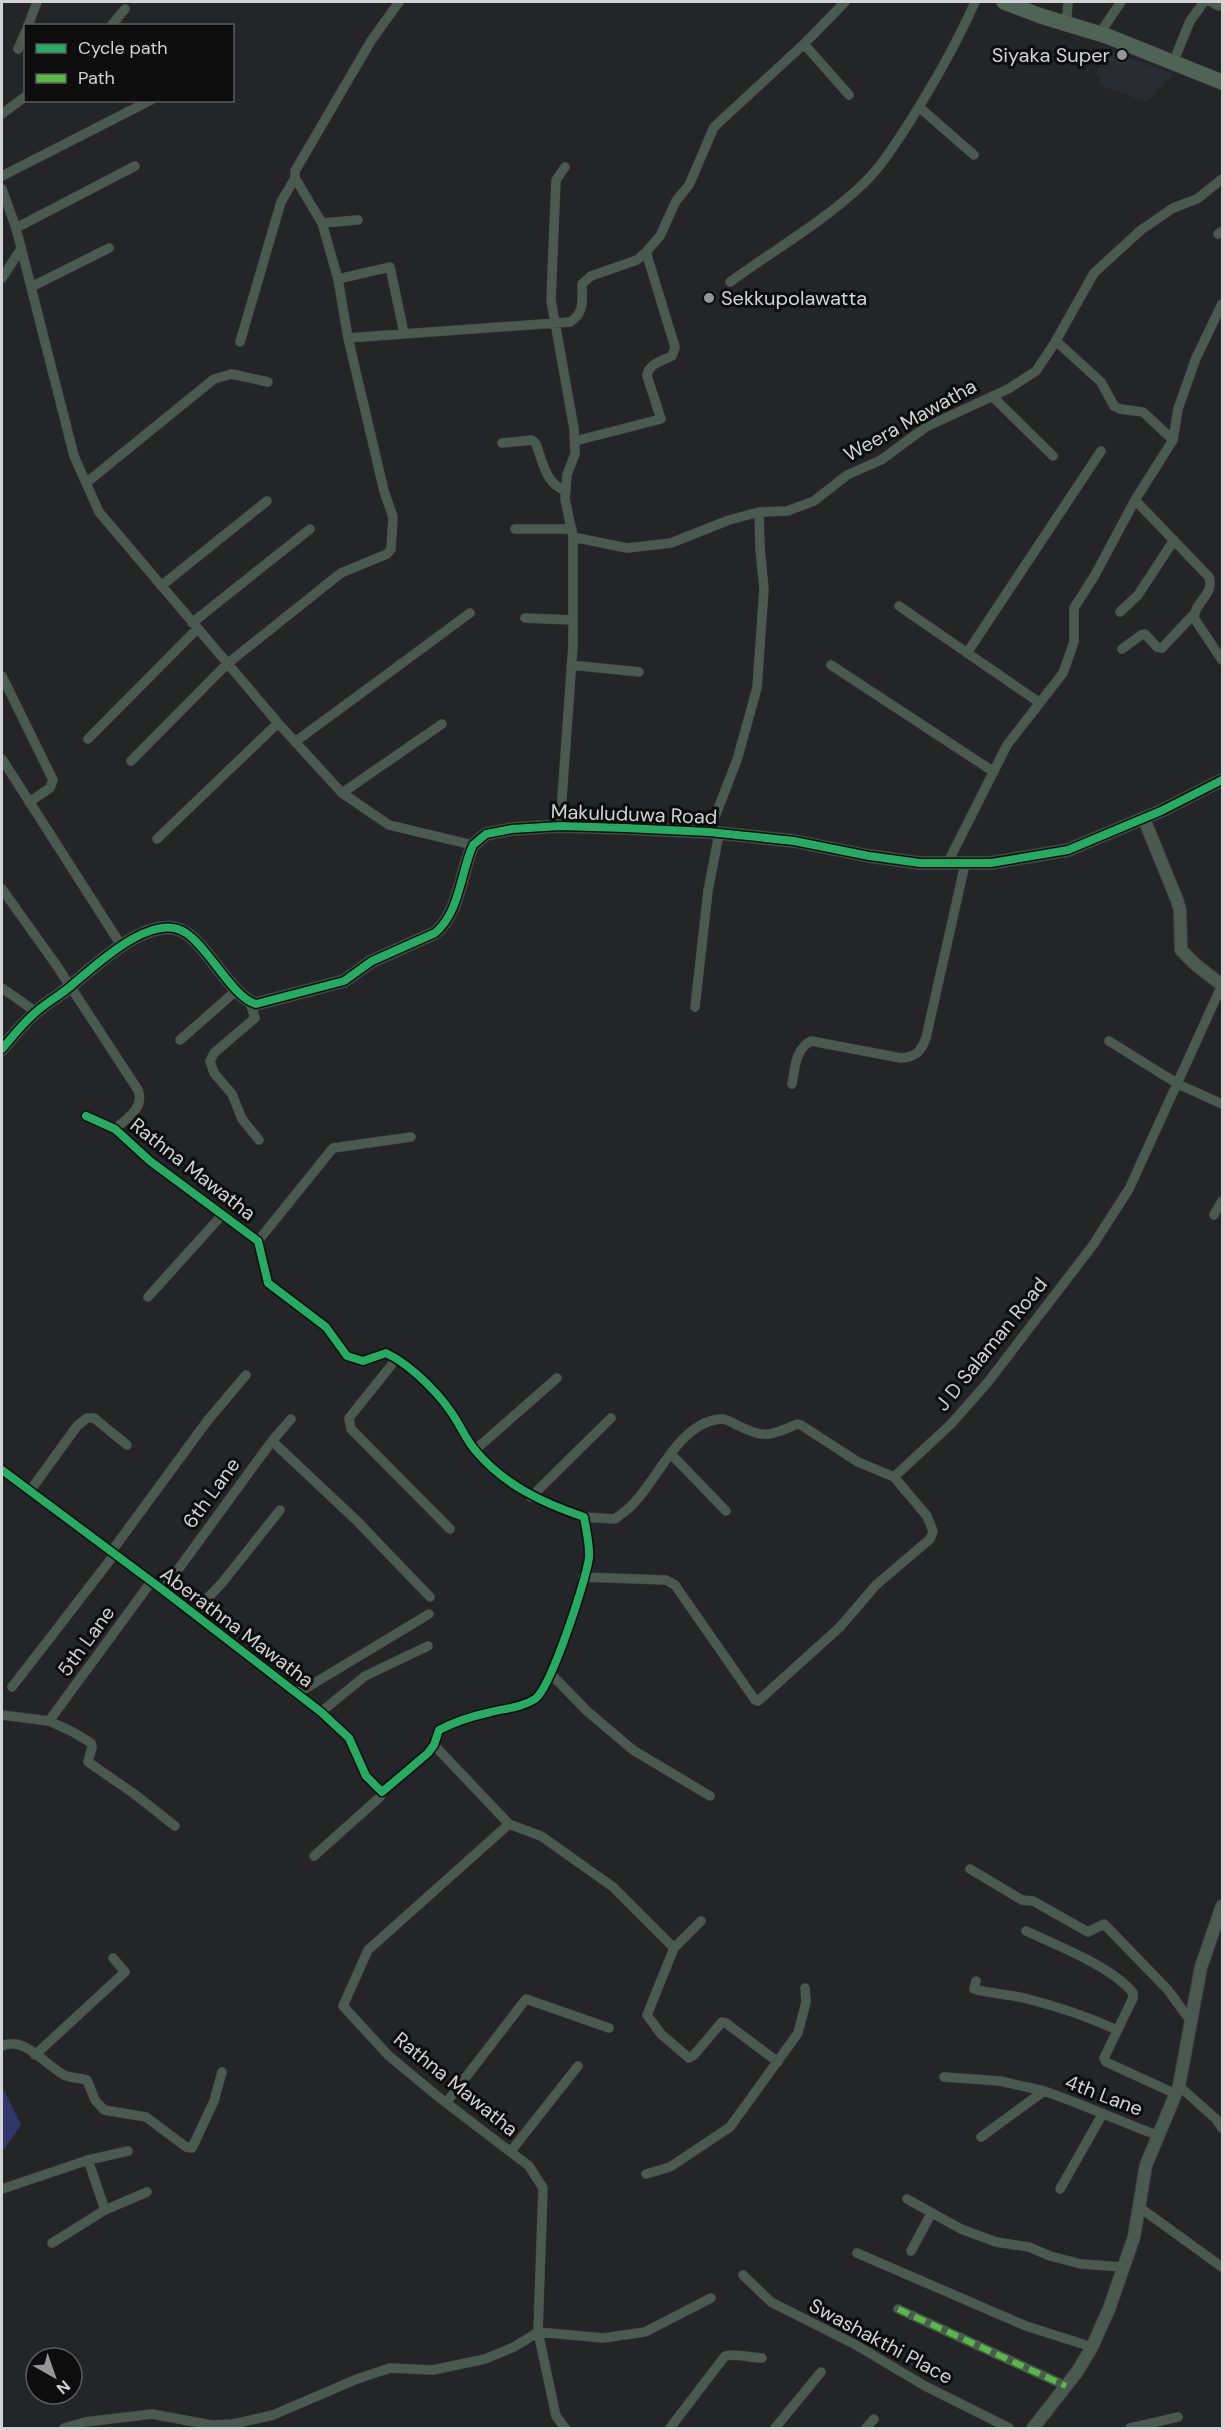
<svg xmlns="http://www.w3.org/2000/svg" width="1224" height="2430" font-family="'DM Sans',sans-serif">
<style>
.built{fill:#2a2c33}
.green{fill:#31366d}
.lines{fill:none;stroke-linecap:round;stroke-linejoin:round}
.minor-casing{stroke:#404142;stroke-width:10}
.tertiary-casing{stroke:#404142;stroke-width:14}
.primary-casing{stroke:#404142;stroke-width:16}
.minor{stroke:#4b5a50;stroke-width:9}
.tertiary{stroke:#4b5a50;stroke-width:12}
.primary{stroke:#506357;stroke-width:15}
.quiet{stroke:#58b947;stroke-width:6;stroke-dasharray:12 6;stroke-linecap:butt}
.cycleway-casing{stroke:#0d0d0e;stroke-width:11}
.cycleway{stroke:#26ab63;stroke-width:8}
.poi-dot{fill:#959698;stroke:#0d0d0e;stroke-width:2}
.labels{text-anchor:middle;stroke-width:6;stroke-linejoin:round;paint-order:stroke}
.poi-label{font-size:20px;fill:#d2d3d5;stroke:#0d0d0e;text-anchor:end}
.street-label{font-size:20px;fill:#d2d3d5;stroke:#0d0d0e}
</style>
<rect width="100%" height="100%" fill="#242526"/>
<path class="built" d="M1106 49 1174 74 1146 102 1098 84 1100 77 1096 76Z"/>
<path class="green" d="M2 2086 21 2125 2 2152Z"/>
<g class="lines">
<g class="minor-casing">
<path id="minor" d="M1211 2 1219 6 1222 5
M1067 16 1068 2
M28 26 37 2
M111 26 125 9
M1104 27 1121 2
M804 44 849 95
M18 49 26 31
M1177 53 1190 21 1204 2
M919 107 974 155
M2 114 26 96
M2 176 151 100
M2 189 16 228 74 456 99 512 278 723 342 793 389 825 473 845
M322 223 358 220
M16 228 135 166
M1218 234 1222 231
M2 278 21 249
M338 279 390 267 404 333
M730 282C774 250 823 222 863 184 880 168 894 146 907 126 933 85 956 45 975 2
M31 287 109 248
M348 338 570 322C585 313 582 300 582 284L591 276 637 260 646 252 660 236 676 201 689 185 714 127 804 44 845 2
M1056 341 1101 382 1114 406 1120 409 1143 412 1173 440
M240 342 281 202 295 178
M992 396 1053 456
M575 441 661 419 647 376C648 364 662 361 672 356L675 347 646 252
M502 443 532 440 536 444C543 463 546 484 566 491
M86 483 214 379 232 374 268 382
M1135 500 1209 577C1215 595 1194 602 1194 618L1222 660
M515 529H572
M573 537 627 548 671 543 729 520 759 512 787 511 814 501 847 475 881 460 926 427 1008 389 1036 371 1054 344 1094 273 1141 230 1173 208 1197 199 1222 179
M161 586 267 501
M899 606 1040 703
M1120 612 1138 595 1174 540
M525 618 573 620
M192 623 310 529
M1122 649 1141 635 1145 634 1157 647 1162 648 1194 614
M967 653 1101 451
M571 665 639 672
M831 665 994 772
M2 676 53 780 50 788 29 802
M88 739 197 629
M295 742 470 613
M2 759 121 945
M131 761 227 664 341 573 387 554 391 549 393 517 384 491 348 338 338 279 322 223 295 178V171L371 41 399 2
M342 793 442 724
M560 826 573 645V537L565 499 567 475 575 454 574 429 551 300 556 180 565 167
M709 832 737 760 757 688 764 589 760 548 759 512
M157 839 278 723
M947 864 1007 745 1063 673 1074 642V608L1095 575 1135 500 1173 440 1178 409 1196 358 1222 304
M2 889 57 966 138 1090C145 1108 127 1118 115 1129
M2 988 36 1012
M250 1003 255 1018 214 1053 210 1061 214 1073 232 1094 242 1119 259 1140
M695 1007 708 891 719 834
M180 1040 237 990
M1109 1041 1178 1084 1222 1104
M792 1084C795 1069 795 1049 811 1041L901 1058C915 1057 921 1052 926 1038L965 864
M1214 1215 1222 1201
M258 1241 333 1148 411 1137
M148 1297 222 1215
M397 1358 349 1418 351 1429 450 1529
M272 1441 357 1521 430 1597
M475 1450 557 1378
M671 1454 726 1511
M2 1470 163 1590 321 1712 349 1738 366 1776 382 1792 428 1753 434 1745 439 1730C454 1722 473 1716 491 1712 506 1708 521 1708 535 1699 551 1688 586 1580 589 1558 590 1545 586 1530 584 1517 543 1503 504 1485 475 1450 468 1442 464 1433 458 1423 444 1398 413 1366 386 1353L363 1361 347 1356 326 1327 268 1283 258 1241 150 1161 115 1129 86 1116
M30 1491 77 1426 87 1418H94L127 1445
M531 1497 611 1418
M584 1517 615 1519C621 1514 628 1510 633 1504 659 1478 679 1423 720 1419 726 1418 731 1422 737 1425 764 1439 770 1436 797 1424L801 1425 858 1462 894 1477 951 1424 988 1382 1093 1245 1129 1189 1222 985
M111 1552 208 1420 246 1375
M583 1577 666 1580 675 1585 755 1700 758 1701 840 1627 876 1585 930 1539 933 1531 927 1516 894 1477
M163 1590 272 1441 291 1419
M193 1613 222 1583 280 1510
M551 1674 587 1711 633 1750 710 1796
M12 1687 114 1555
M298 1693 429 1614
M321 1712 365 1676 428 1646
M2 1715 49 1721 73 1732 91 1743 92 1747 88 1762 133 1793 175 1826
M49 1721 151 1582
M434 1745 509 1824
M314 1856 380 1797 382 1792
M970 1869 1022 1900 1033 1901 1088 1932 1104 1924 1168 1990 1192 2023
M701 1921 674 1948 647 2015 661 2034 689 2058 694 2055 722 2022 726 2023 778 2062
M1026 1931C1056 1945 1113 1967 1133 1993V1998L1104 2058 1106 2062 1176 2094
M976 1981 974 1989C991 1994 1008 1994 1024 1998 1056 2006 1087 2016 1117 2030
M2 2046C24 2035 45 2065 64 2075 70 2078 80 2078 87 2080L95 2100 104 2110 146 2117 186 2147 192 2148 214 2101 222 2072
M35 2055 125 1972 113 1958
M944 2077 1000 2081 1044 2091
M1179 2086 1216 2119 1222 2128
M446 2103 526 1999 609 2028
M981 2137 1044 2091C1082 2104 1119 2121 1157 2135
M511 2151 578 2066
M646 2174 670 2167 730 2127 798 2033 806 2002 805 1988
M2 2189 88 2160 128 2151
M1060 2189 1102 2115
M907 2199 961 2229 996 2242 1029 2247 1050 2256 1081 2264 1124 2267
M1139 2207 1222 2267
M105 2210 147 2192
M52 2243 105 2210 88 2160
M911 2251 931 2214
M857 2253 1026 2326 1092 2347
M743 2275 771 2302 856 2345 925 2386 1009 2428
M898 2309 1066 2386
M64 2428 85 2422 152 2414 211 2425 233 2424 273 2415 357 2379 390 2368 433 2370 485 2359 514 2347 538 2332 603 2338 645 2332 711 2298
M565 2428 556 2416 538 2332 543 2188 529 2166 436 2095 388 2055 343 2006 368 1950 509 1824 541 1836 613 1887 674 1948
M670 2428 725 2356C737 2353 750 2358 762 2358
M775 2428 821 2372
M866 2428 874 2419
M1130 2428 1178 2417"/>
</g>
<g class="tertiary-casing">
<path id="tertiary" d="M1144 819 1177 900 1180 910 1181 950 1196 965 1222 985
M2 1049C12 1037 23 1023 36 1012 47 1002 61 995 72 985 96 965 153 910 186 933 209 948 232 997 256 1004L344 981 372 961 435 933C460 912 460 874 473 845L486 834 512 829 560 826 625 828 709 832 794 841 869 856 920 863H991L1068 850 1161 811 1222 780
M1033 2428 1077 2372 1092 2347 1109 2309 1134 2237 1146 2165 1179 2086 1201 1967 1222 1906"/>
</g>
<g class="primary-casing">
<path id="primary" d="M1004 2 1041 16 1107 36 1222 82"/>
</g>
<use href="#minor" class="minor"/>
<use href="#tertiary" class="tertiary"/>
<use href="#primary" class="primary"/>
<path class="quiet" d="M898 2309 1066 2386"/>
<g class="cycleway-casing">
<path id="cycleway" d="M2 1049C12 1037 23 1023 36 1012 47 1002 61 995 72 985 96 965 153 910 186 933 209 948 232 997 256 1004L344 981 372 961 435 933C460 912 460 874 473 845L486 834 512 829 560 826 625 828 709 832 794 841 869 856 920 863H991L1068 850 1161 811 1222 780
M2 1470 163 1590 321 1712 349 1738 366 1776 382 1792 428 1753 434 1745 439 1730C454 1722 473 1716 491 1712 506 1708 521 1708 535 1699 551 1688 586 1580 589 1558 590 1545 586 1530 584 1517 543 1503 504 1485 475 1450 468 1442 464 1433 458 1423 444 1398 413 1366 386 1353L363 1361 347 1356 326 1327 268 1283 258 1241 150 1161 115 1129 86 1116"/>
</g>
<use href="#cycleway" class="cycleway"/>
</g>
<g class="poi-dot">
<circle cx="1122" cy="55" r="6"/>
<circle cx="709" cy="298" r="6"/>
</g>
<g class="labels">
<g class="poi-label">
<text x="1110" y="62">Siyaka Super</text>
<text x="721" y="305" text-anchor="start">Sekkupolawatta</text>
</g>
<g class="street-label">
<text transform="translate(910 420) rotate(-29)" y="7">Weera Mawatha</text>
<text transform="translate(634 814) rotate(2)" y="7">Makuluduwa Road</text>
<text transform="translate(193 1169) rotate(38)" y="7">Rathna Mawatha</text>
<text transform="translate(991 1344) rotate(-51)" y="7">J D Salaman Road</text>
<text transform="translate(211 1493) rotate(-54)" y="7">6th Lane</text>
<text transform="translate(237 1627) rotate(37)" y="7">Aberathna Mawatha</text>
<text transform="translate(86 1641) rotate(-54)" y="7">5th Lane</text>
<text transform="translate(456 2084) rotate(39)" y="7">Rathna Mawatha</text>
<text transform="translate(1104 2095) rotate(21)" y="7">4th Lane</text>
<text transform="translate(881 2341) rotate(28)" y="7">Swashakthi Place</text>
</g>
</g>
<rect width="1224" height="2430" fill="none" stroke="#d2d3d5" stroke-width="6"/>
<rect x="24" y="24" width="210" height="78" fill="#0d0d0e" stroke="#5c5c5e" stroke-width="1.5"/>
<rect x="36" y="44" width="30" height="9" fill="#26ab63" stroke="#5c5c5e" stroke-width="1.5"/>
<text x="78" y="54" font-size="18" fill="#d2d3d5">Cycle path</text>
<rect x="36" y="74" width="30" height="9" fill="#58b947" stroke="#5c5c5e" stroke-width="1.5"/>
<text x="78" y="84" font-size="18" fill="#d2d3d5">Path</text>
<g transform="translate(54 2376) rotate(140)"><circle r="28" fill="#0d0d0e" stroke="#5c5c5e" stroke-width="1.5"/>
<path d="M0-4.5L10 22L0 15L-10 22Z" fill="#959698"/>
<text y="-9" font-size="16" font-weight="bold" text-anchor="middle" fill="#d2d3d5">N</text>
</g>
</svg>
